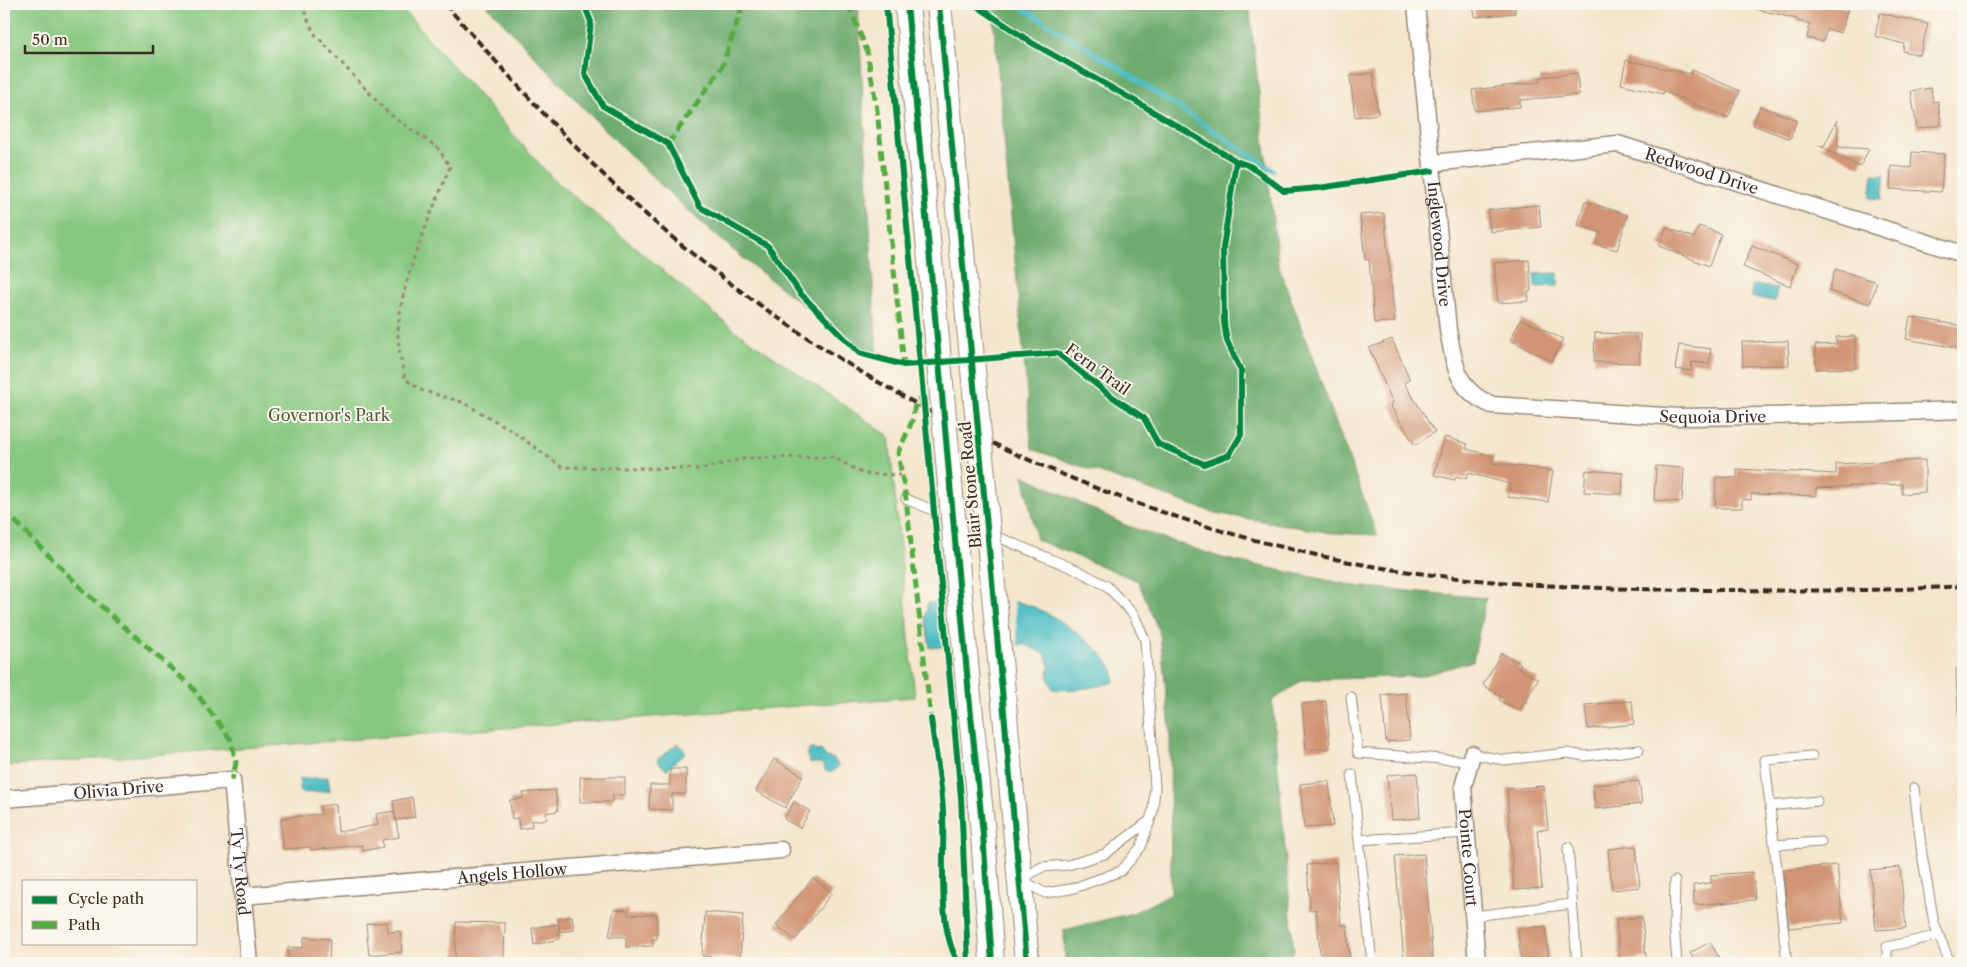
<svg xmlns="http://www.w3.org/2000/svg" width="1967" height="967" font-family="'Libre Caslon Text',serif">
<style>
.green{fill:#87c880;stroke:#61794f}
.forest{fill:#6dac6e;stroke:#546b46}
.water{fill:#4ebdc4;stroke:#447471}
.pier{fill:#f4e6cd}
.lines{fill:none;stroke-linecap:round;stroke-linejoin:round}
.stream{stroke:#4ebdc4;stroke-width:5}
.building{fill:#d19575}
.lane-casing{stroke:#988876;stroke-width:11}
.street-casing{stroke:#988876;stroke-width:19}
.secondary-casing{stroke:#988876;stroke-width:26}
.path{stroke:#988876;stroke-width:3;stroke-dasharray:4 4;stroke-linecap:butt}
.lane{stroke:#fff;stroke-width:9}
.street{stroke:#fff;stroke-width:16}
.secondary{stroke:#fff;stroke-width:24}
.rail{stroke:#3b2a1e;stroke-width:4;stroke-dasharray:8 4;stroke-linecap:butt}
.secondary-bridge-casing{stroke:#988876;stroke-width:26;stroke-linecap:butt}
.secondary-bridge{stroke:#fff;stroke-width:24}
.quiet{stroke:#55ab43;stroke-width:5;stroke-dasharray:10 5;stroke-linecap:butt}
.cycleway-casing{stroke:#fbf7ec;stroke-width:9}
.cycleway{stroke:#00873e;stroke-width:6}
.labels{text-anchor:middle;stroke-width:4;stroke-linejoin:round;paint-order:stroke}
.street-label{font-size:16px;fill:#3b2a1e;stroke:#fbf7ec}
.park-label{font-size:16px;fill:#52593b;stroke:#fbf7ec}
</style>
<rect width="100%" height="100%" fill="#fbf7ec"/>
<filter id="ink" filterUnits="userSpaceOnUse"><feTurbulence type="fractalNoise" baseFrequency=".02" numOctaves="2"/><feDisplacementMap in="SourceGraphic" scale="10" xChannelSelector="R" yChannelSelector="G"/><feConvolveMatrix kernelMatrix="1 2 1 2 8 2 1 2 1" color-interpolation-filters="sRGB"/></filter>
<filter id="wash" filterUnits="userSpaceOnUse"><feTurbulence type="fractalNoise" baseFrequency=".0096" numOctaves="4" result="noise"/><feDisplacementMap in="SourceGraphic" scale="20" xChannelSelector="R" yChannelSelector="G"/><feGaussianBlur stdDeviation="1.12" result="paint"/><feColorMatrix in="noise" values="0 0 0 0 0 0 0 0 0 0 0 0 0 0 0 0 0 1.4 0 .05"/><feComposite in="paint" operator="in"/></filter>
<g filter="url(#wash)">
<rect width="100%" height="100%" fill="#f4e6cd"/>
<path class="green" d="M4 4H398L552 178 733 329 889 436 915 697 4 766Z"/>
<path class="forest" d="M486 4H858L877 359C814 313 750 267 692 214 620 148 552 76 486 4Z
M992 4H1249L1278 264 1377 535 1331 533 1215 513 1032 449Z
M1023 475 1125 525 1222 558 1355 586 1486 598 1473 661 1422 676 1303 680 1272 701 1294 951 1286 963H1065L1064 930 1133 913 1171 894 1170 729 1160 634 1138 581 1037 540Z"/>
<path class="water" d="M1873 174 1885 175 1882 199 1870 198Z
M1558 273V286L1535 287 1534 274Z
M1752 285 1777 288 1775 301 1752 297Z
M977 599C994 601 1014 599 1031 606 1054 614 1103 648 1113 670 1114 673 1114 678 1114 682 1095 688 1072 691 1053 689L1048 678 1049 666 1045 654 1026 645 981 643 930 648 925 617 928 603Z
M678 743 686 752 666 770 657 760Z
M813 748 815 751 821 750 826 757 834 759 838 765C836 771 832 773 826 771L821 763H810L807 756 809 750Z
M328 777 330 791 301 793 299 779Z"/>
<path class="pier" d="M977 597 1014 600 1018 647 981 645 943 649 939 600Z"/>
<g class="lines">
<path class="stream" d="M1016 4 1125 72 1273 170"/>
</g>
<g id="blocks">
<path class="building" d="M1473 4H1515V13L1475 17Z
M1756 4H1831L1848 8 1841 33 1827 29 1823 42 1807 38 1810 24 1797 21V19L1756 9Z
M1880 13 1928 24 1920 55 1903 51 1904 44 1875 36Z
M1626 60 1690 74 1692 70 1740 91 1728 118 1664 91 1663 94 1621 84Z
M1373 73 1378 114 1355 117 1350 76Z
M1577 73 1579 95 1520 100V107L1475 111 1472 90 1540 82V77Z
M1931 88 1933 102 1938 101 1941 125 1917 129 1911 91Z
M1760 106 1797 120 1790 139 1753 125Z
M1837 120 1838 147 1869 149 1860 167 1818 145 1824 146Z
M1912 152 1944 154 1941 192 1890 189 1891 166 1911 168Z
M1585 201 1628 215 1617 250 1596 244 1600 232 1578 225Z
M1539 205 1541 227 1490 232 1488 210Z
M1384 213 1395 322 1374 323 1369 259 1365 260 1360 215Z
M1699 226 1721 234 1709 266 1659 246 1666 227 1694 238Z
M1752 246 1798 264 1790 286 1743 267Z
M1529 260 1531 291 1528 292 1529 301 1498 303 1494 263Z
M1835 269 1877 282 1870 304 1829 291Z
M1910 317 1963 326V349L1906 339Z
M1521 319 1563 339 1552 361 1510 340Z
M1595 333 1640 334V363L1594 362Z
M1855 336 1856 368 1816 369 1815 345 1837 344 1836 337Z
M1392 339 1410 380 1404 383 1435 432 1415 445 1390 405 1393 403 1369 348Z
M1788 341 1789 365 1743 366 1742 342Z
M1679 345 1711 349 1709 364 1692 362 1691 371 1675 369Z
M1445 437 1468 444 1466 449 1494 456 1492 463 1553 471 1548 502 1508 497 1510 484 1468 473 1466 479 1456 476 1455 480 1434 475Z
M1925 460V492L1902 494V484L1816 488V496L1751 494V500L1742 499V508H1715L1716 477 1737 478V469L1836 474V464Z
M1656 466 1684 468 1682 502 1654 500Z
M1586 470 1623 473 1622 494 1584 492Z
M1501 653 1521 664 1518 668 1538 679 1520 711 1499 700 1501 696 1483 685Z
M1406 693 1410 740 1386 742 1382 695Z
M1326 701 1330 748 1306 750 1302 704Z
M1632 701 1634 724 1588 729 1585 705Z
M774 759 803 776 785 808 756 791Z
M670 769H686V794H672V810L649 809 650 785H670Z
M1417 773 1420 818 1391 820 1387 775Z
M580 777H625V795H613L612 802H580Z
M1329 781 1333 826 1304 828 1300 784Z
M1639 781 1642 804 1595 809 1593 785Z
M1544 786 1548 829 1537 830 1542 888 1514 890 1507 789Z
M555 790 558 811 546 813 547 819 531 821 532 827 519 829 518 818 512 819 510 800 523 798V793Z
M412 797 415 817 396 820 393 801Z
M794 802 810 811 800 828 784 819Z
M336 804 338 832 378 825 376 814 394 811 399 837 382 840 383 847 363 851 362 845 311 850 310 847 283 849 281 818 321 814 320 806Z
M1636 846 1640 887 1612 890 1608 849Z
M1424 854 1433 962 1404 963 1395 856Z
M1336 862 1341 925H1347L1350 963H1321L1316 909 1310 910 1307 865Z
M1837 865 1843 923 1789 928 1783 870Z
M1900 867 1906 928 1876 930 1870 870Z
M1753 872 1755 900 1694 905 1693 885 1711 883V875Z
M813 878 832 893 795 940 776 925Z
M614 909 628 910V915L657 914V939H652L653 946 626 947V937L609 936Z
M705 912 743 915 740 959 702 956Z
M572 916 574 930 560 932 558 919Z
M1642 917 1646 958 1620 961 1616 919Z
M387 922 388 932 400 931 402 952 369 955 366 924Z
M456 922 505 923 504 958 486 957V960H455Z
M558 924 560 939 534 945 532 928Z
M1546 926 1549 963H1521L1518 929Z
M304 937 330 939 329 963H288V947L303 948Z
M1710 942 1722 963H1696L1690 953Z"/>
</g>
</g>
<g filter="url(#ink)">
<use href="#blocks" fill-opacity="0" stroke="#988876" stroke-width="1"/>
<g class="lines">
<g class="lane-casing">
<path id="lane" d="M906 499 1077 570 1107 586 1134 615 1145 640 1155 787 1153 811 1141 847 1121 871 1071 889 1045 893 1023 881
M1963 671H1961L1963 713
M1351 697 1358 753 1470 761
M1472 754 1504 760 1567 753 1585 756 1639 750
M1352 774 1372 963
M1914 788 1922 854 1934 923 1950 963
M1770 806 1817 801
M1359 840 1466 833
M1774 845 1821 842
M1568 847 1577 963
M1023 878 1042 867 1068 865 1105 854 1149 821
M1675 881 1674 925 1677 963
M1473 916 1572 904
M1787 963 1765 760 1812 756
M1887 963V947L1939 935"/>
</g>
<g class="street-casing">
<g id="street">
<path id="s1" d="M1416 4 1448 330C1455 364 1455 390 1492 405L1680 417 1769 416 1963 410"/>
<path id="s2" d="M1432 163 1618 144 1963 254"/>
<path id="s3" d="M1472 754 1463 787 1477 963"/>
<path id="s4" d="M4 799 232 780 249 963"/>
<path id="s5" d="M243 896 781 850"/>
</g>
</g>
<g class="secondary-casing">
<path id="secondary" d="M1003 692 1027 963
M969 696 983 834 992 963"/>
</g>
<path class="path" d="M301 4 314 33 388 113 438 148 450 167C430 217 400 280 398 333 398 348 402 364 405 379L421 390 462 402 508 428 562 467 701 469 748 458 833 457 864 474 901 475"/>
<use href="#lane" class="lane"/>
<use href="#street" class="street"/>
<use href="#secondary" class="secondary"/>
<path class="rail" d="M445 4C520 89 596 175 684 247 877 404 1105 514 1350 562 1476 586 1604 590 1733 590 1809 591 1886 591 1963 586"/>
<g class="secondary-bridge-casing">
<path id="secondary-bridge" d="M907 4 969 696
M939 4 1003 692"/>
</g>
<use href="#secondary-bridge" class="secondary-bridge"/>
<path class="quiet" d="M848 4 867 51 877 110 904 365
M668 144 722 67 743 4
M926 395 915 403 913 419 898 453 906 499 931 719
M4 510 85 592 191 686 231 740 236 763 232 780"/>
<g class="cycleway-casing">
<path id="cycleway" d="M584 4 591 22 585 74 603 106 668 144 700 207 768 246 800 293 859 353 904 365 1057 353 1108 394 1144 418 1158 444 1204 464 1229 455 1241 435V371L1227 341 1224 323 1223 248 1236 161
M886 4 961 797 968 963
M907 4 969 696 983 834 992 963
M939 4 1027 963
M974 4 1032 43 1130 98 1236 161 1250 166 1284 191 1319 188 1432 171
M931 719C935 749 941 779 943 810 945 852 936 929 959 963"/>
</g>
<use href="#cycleway" class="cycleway"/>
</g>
</g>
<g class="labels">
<g class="street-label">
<text dy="6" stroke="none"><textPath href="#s2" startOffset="275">Redwood Drive</textPath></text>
<text dy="6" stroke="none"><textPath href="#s1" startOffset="241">Inglewood Drive</textPath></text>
<text transform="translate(1098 369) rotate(36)" y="6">Fern Trail</text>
<text dy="6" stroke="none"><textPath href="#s1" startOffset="641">Sequoia Drive</textPath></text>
<text transform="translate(970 485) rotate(-95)" y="6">Blair Stone Road</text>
<text dy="6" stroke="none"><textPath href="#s4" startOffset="115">Olivia Drive</textPath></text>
<text dy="6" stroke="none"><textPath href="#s3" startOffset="105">Pointe Court</textPath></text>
<text dy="6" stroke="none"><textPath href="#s4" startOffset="321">Ty Ty Road</textPath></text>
<text dy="6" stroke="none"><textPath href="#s5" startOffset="270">Angels Hollow</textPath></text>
</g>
<g class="park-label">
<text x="329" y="421">Governor's Park</text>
</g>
</g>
<rect width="1967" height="967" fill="none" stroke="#fbf7ec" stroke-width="20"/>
<rect x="22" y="880" width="175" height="65" fill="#fbf7ec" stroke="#aea59a"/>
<rect x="32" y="896" width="25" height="8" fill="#00873e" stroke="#aea59a"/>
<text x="68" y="904" font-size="15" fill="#3b2a1e">Cycle path</text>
<rect x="32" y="921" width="25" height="8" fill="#55ab43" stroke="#aea59a"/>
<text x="68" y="930" font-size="15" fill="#3b2a1e">Path</text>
<path d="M25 45v8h128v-8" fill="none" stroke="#3b2a1e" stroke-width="2.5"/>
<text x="32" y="45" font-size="15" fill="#3b2a1e" stroke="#fbf7ec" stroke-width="4" paint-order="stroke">50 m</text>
</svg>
